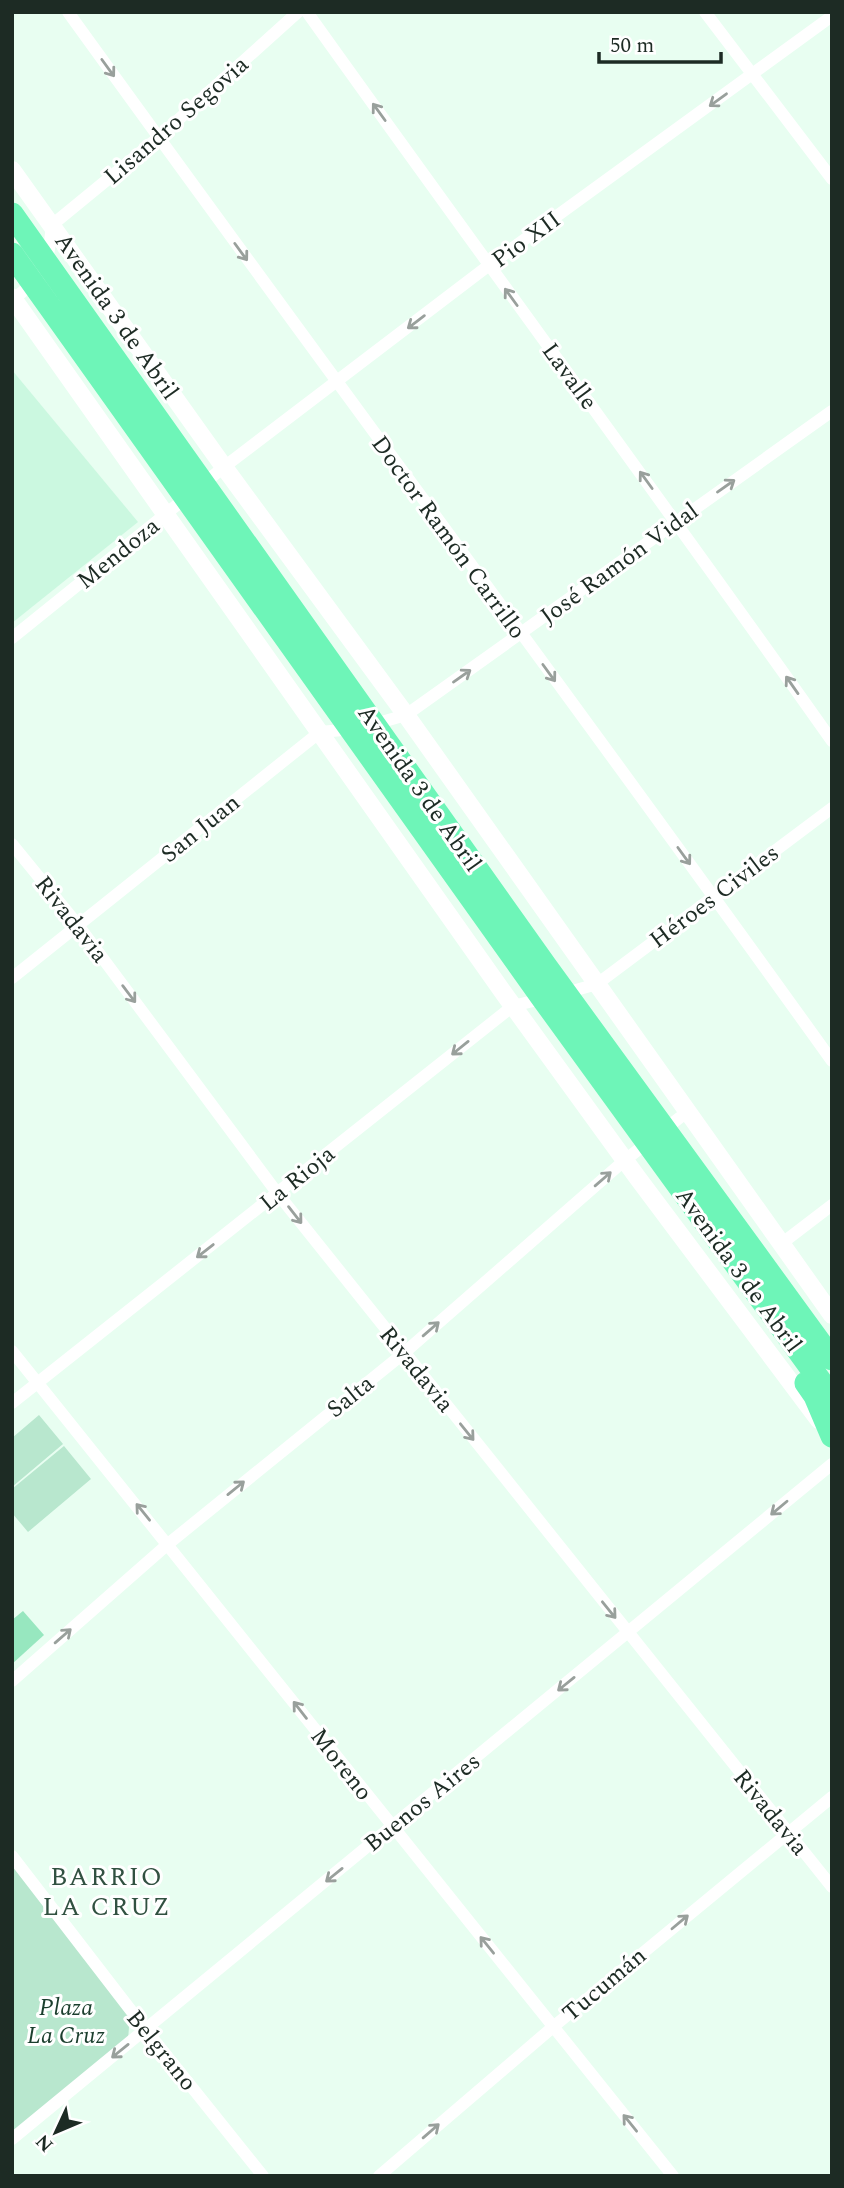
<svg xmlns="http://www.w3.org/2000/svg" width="844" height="2188" font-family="Spectral,serif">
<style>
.built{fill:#cbf8e0}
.green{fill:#b8e7ce}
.water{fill:#97e7bf}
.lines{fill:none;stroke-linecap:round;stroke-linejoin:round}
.street{stroke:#fff;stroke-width:12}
.secondary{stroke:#fff;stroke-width:18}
.highway{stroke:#6ef5b8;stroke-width:23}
.oneway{stroke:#99a09c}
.labels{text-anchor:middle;stroke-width:6;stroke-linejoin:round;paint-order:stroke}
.street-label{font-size:24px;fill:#1d2b24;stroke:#fff}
.park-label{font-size:24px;font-style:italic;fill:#1a3e2d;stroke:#fff}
.neighbourhood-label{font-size:26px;letter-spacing:2px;fill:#315141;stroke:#fff}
</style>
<rect width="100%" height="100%" fill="#e8fef1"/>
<path class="built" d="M12 370 138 522 12 623Z"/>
<path class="green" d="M39 1415 63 1444 12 1487V1438Z
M64 1446 91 1479 28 1532 12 1513V1489Z
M12 1863 130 2014 128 2040 12 2133Z"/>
<path class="water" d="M23 1611 44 1635 12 1664V1620Z"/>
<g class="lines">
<path class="street" d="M68 12C321 363 580 709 832 1061
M307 12C481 256 659 496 832 741
M705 12 832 179
M12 300C48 273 47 268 52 225L158 138 298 12
M12 638 224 467 488 266 832 16
M371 725 406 715 832 411
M12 844 78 925 278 1194 832 1887
M12 978 320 732 354 729
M562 994 597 984 832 808
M781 1244 832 1205
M12 1351C233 1626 452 1901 673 2176
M12 1403 513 1006 545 998
M12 1681 168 1544 404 1353 625 1160 687 1112
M12 1856 146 2030 263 2176
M12 2139 832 1464
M379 2176 553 2027 832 1797"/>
<path class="secondary" d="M12 170 224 467 406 715 832 1315
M12 297 505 995 637 1177 819 1420"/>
<path class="highway" d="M12 214 545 965 832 1359
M12 254 543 999 832 1397
M806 1383 815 1396 832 1436"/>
</g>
<defs><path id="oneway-shaft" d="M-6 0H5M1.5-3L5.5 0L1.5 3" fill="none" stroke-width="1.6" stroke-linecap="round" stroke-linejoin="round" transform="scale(1.75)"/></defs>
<g class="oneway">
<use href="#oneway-shaft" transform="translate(108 68) rotate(54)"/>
<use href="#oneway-shaft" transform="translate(718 100) rotate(144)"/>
<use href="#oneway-shaft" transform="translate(379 112) rotate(-126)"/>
<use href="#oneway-shaft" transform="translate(241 252) rotate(54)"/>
<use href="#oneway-shaft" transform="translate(511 297) rotate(-126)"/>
<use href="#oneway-shaft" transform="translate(416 322) rotate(143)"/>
<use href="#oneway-shaft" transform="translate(646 480) rotate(-126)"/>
<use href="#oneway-shaft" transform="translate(726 486) rotate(-35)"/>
<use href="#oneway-shaft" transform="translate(549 673) rotate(54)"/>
<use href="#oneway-shaft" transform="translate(462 676) rotate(-35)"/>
<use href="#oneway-shaft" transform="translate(792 685) rotate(-125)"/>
<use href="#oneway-shaft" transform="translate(684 856) rotate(54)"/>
<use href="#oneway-shaft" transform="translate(129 994) rotate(53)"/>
<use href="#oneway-shaft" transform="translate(460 1048) rotate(141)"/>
<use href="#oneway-shaft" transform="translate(603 1179) rotate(-41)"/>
<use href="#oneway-shaft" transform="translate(295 1215) rotate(52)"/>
<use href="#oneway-shaft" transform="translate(205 1251) rotate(142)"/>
<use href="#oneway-shaft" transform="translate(431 1329) rotate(-41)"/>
<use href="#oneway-shaft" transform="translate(467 1432) rotate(51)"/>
<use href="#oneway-shaft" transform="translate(236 1488) rotate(-39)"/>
<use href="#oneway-shaft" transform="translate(779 1508) rotate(140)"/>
<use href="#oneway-shaft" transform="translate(143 1512) rotate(-129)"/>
<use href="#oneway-shaft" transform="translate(609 1610) rotate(51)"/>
<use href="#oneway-shaft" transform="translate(63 1636) rotate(-41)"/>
<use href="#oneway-shaft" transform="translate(566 1684) rotate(141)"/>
<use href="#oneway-shaft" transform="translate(300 1710) rotate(-128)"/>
<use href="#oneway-shaft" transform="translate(334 1875) rotate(141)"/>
<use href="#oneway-shaft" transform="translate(680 1922) rotate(-40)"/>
<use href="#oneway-shaft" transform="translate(487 1945) rotate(-129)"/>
<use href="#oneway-shaft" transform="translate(120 2051) rotate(141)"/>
<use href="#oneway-shaft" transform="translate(630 2123) rotate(-129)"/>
<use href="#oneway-shaft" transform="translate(431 2131) rotate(-41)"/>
</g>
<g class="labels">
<g class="street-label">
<text transform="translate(176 120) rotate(-41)" y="8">Lisandro Segovia</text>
<text transform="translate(526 239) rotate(-36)" y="8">Pio XII</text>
<text transform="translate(117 316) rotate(55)" y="8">Avenida 3 de Abril</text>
<text transform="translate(570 376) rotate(54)" y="8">Lavalle</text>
<text transform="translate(449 537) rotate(54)" y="8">Doctor Ramón Carrillo</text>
<text transform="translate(118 553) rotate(-39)" y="8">Mendoza</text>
<text transform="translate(619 563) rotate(-36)" y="8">José Ramón Vidal</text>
<text transform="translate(420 788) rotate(55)" y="8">Avenida 3 de Abril</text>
<text transform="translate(200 828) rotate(-39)" y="8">San Juan</text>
<text transform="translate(714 896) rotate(-37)" y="8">Héroes Civiles</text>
<text transform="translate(72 919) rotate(52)" y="8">Rivadavia</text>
<text transform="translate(297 1178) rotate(-39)" y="8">La Rioja</text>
<text transform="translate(739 1270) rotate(54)" y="8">Avenida 3 de Abril</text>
<text transform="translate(417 1369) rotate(51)" y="8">Rivadavia</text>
<text transform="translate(350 1396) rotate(-39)" y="8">Salta</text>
<text transform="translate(342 1764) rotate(52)" y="8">Moreno</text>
<text transform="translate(422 1802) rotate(-39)" y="8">Buenos Aires</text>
<text transform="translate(771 1812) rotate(51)" y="8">Rivadavia</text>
<text transform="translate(604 1984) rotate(-40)" y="8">Tucumán</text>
<text transform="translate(162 2050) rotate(51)" y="8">Belgrano</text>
</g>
<g class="park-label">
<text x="66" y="2015">Plaza<tspan x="66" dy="28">La Cruz</tspan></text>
</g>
<g class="neighbourhood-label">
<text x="107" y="1885">BARRIO<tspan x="107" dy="30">LA CRUZ</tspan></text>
</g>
</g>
<rect width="844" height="2188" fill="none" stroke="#1d2b24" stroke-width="28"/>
<g transform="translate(56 2132) rotate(226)" stroke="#ffffff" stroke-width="5" paint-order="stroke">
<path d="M0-5L12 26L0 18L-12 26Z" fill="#1d2b24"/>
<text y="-10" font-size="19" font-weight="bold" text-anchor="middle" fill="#1d2b24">N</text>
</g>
<path d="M599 52v10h122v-10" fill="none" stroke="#1d2b24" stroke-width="3.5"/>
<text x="610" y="52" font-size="21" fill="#1d2b24" stroke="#ffffff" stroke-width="5" paint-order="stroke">50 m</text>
</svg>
